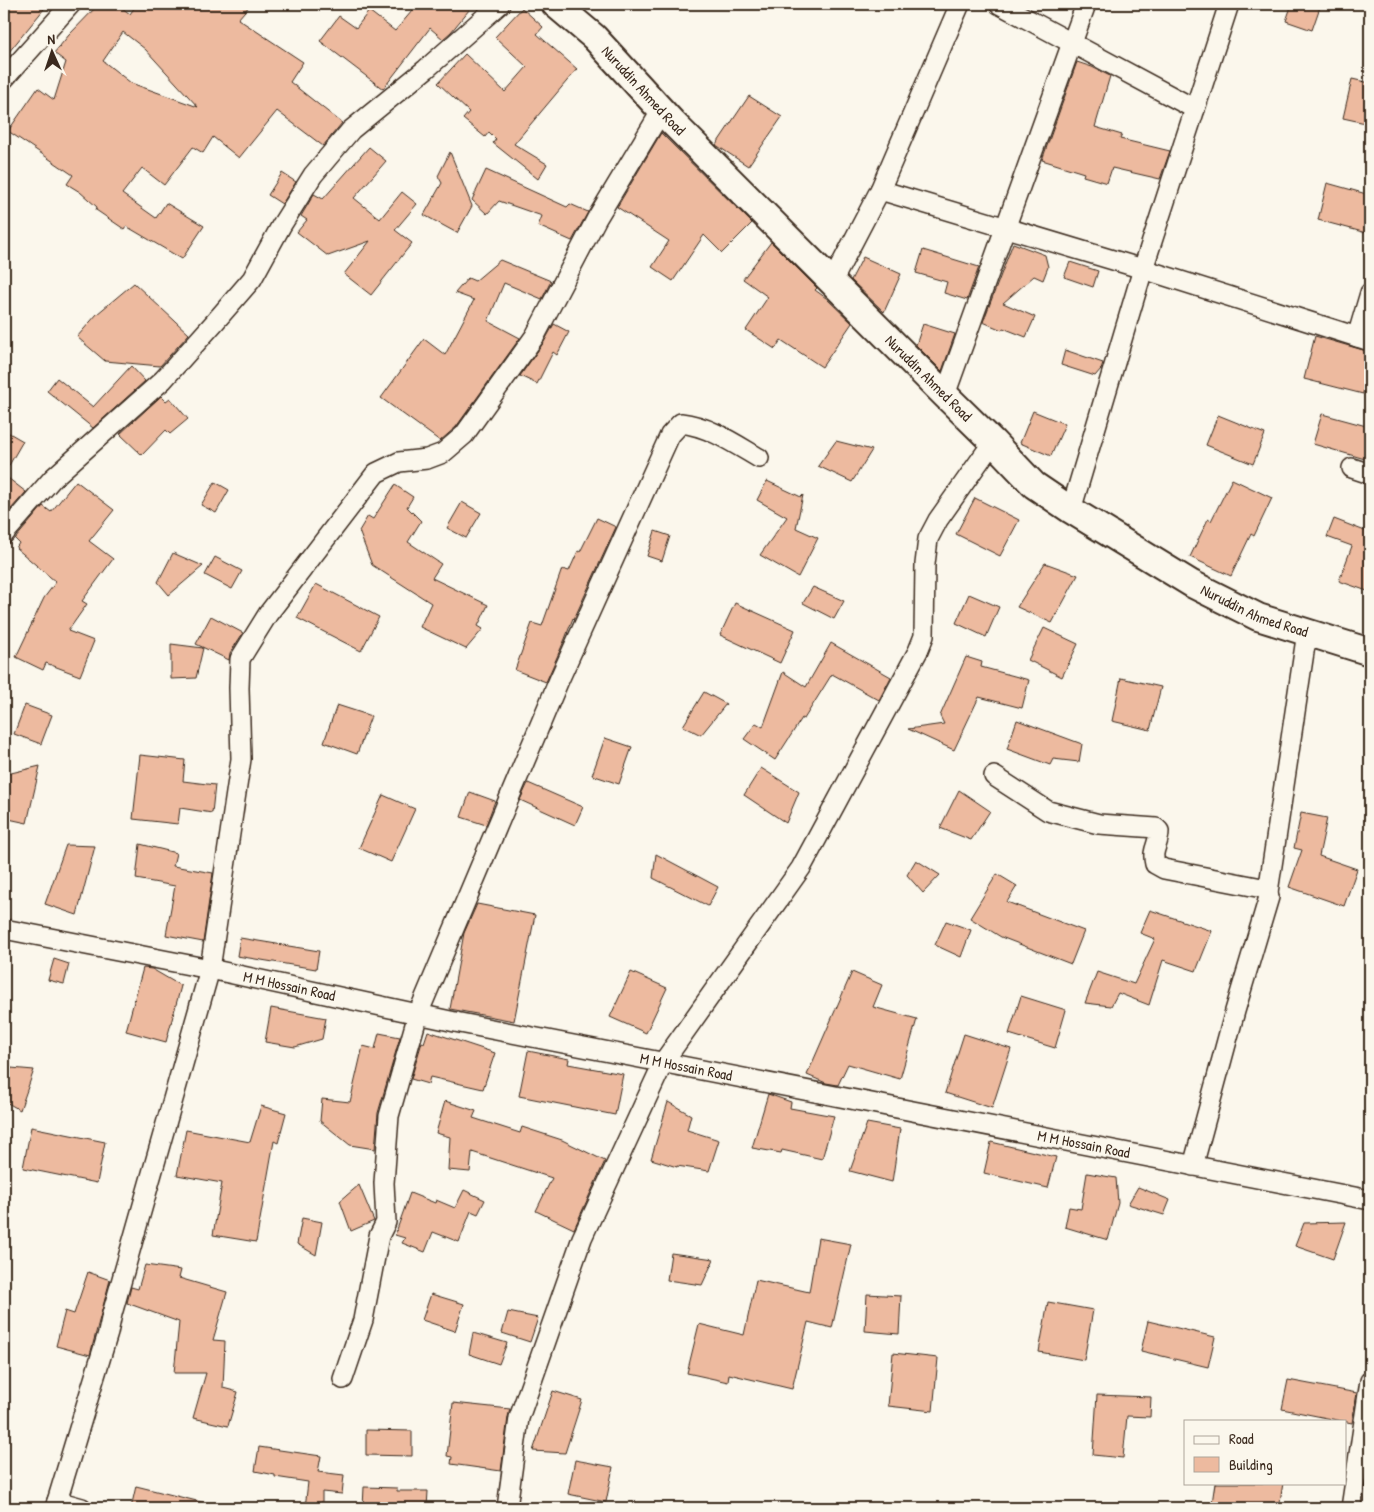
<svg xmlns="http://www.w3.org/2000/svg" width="1374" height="1512" font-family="'Patrick Hand',sans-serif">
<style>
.building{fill:#edba9f;stroke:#3b2a1e;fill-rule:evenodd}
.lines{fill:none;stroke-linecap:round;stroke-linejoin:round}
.street-casing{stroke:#3b2a1e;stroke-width:22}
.secondary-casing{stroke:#3b2a1e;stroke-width:30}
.street{stroke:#fbf7ec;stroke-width:19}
.secondary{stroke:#fbf7ec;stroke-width:26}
.labels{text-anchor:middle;stroke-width:5;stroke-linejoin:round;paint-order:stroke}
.street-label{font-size:15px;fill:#3b2a1e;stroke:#fbf7ec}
</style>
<rect width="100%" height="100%" fill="#fbf7ec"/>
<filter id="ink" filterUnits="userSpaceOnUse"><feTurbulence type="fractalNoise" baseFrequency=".02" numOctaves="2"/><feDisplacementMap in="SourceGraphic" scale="10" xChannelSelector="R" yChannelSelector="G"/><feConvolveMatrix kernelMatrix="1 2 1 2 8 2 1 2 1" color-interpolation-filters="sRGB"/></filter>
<g filter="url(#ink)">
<path class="building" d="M4 4H48L4 58Z
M99 4H117L130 14 137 4H251L238 19 303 62 290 82 342 123 323 146 277 111 239 158 213 137 203 153 193 147 164 185 142 168 122 194 156 218 166 203 204 226 182 259 126 226 124 229 96 210 97 207 80 192 67 184 73 175 8 131 38 88 54 100 66 62 54 53 69 35ZM123 32 145 49 198 107 131 83 103 61Z
M418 4H474L451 32 443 39 430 28 383 89 320 41 339 16 356 28 369 11 395 31Z
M1292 4H1321L1312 30 1286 21Z
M522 8 543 27 537 34 577 69 514 144 547 164 538 179 493 143 496 139 489 132 485 137 463 119 469 112 438 83 465 54 505 92 527 67 495 37Z
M1077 62 1092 67 1110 76 1095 127 1122 135 1120 139 1170 151 1160 179 1112 168 1107 183 1083 176 1084 173 1042 160Z
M1352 79 1370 83V124L1343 118Z
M749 96 782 117 748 166 716 145Z
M661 133 752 223 722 253 704 235 673 281 652 267 669 241 617 207Z
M369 147 386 161 354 198 380 219 402 192 417 204 395 230 412 243 371 295 344 274 370 241 328 256 297 232 307 220 301 216 314 194 323 199Z
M450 152 472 206 457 233 424 215 442 183 438 176Z
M486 170 567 207 570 204 588 212 572 241 538 226 542 216 499 201 487 214 472 200Z
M282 173 296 182 282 204 268 195Z
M1327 183 1370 195V234L1318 220Z
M771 242 817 288 815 290 826 298 852 323 822 367 781 340 775 349 746 330 768 297 743 279Z
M1013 243 1045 255 1048 267 1043 280 1034 276 1003 303 1035 317 1026 337 1003 328 1002 330 983 322Z
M923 250 979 267 967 300 944 293 947 282 916 273Z
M863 257 901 274 884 312 851 280Z
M500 260 551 281 542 299 504 283 488 321 520 338 456 427 440 441 381 398 424 339 445 355 474 300 455 293 468 278 475 281Z
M1070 262 1098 271 1093 287 1064 277Z
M134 283 189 334 160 366 105 361 77 337 97 314Z
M554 324 569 332 557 355 553 352 537 384 520 376 544 342Z
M923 324 955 334 942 371 916 345Z
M1315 336 1370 352V365L1363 394 1304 379Z
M1065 350 1103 363 1101 369 1095 376 1061 365Z
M131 366 145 381 93 428 47 391 57 378 93 407Z
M161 396 166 401 170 398 188 419 170 434 166 430 142 455 120 434Z
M1033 411 1065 424 1051 456 1020 443Z
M1322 414 1370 427V440L1365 459 1313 444Z
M1218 415 1265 434 1253 464 1206 445Z
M4 430 23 441 4 474Z
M836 441 872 450 852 482 818 466Z
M4 475 26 492 4 517Z
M1232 479 1272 498 1254 536 1251 534 1231 576 1190 557 1208 519 1211 521Z
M76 481 114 510 89 541 113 559 82 601 87 604 68 631 94 641 80 676 46 663 43 670 16 657 44 598 56 582 16 548 19 543 15 539 43 506 51 512Z
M767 481 801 497 803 495 796 528 818 538 798 577 760 555 787 517 757 500Z
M215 482 229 490 216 513 201 505Z
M395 485 413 497 407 507 421 521 408 542 441 564 432 578 488 605 478 626 483 629 466 649 420 627 431 603 372 565 359 531 368 516 373 519Z
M975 498 1019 520 1000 556 956 534Z
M462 502 481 513 466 538 447 528Z
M597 518 616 527 574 619 573 618 565 639 546 682 515 670 532 623 542 626 562 569 569 571 578 551 580 552Z
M1334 519 1370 533V592L1339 581 1352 546 1327 537Z
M655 531 670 536 662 561 647 556Z
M173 553 203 566 169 595 158 582Z
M215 557 242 571 232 589 205 575Z
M1045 563 1078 575 1052 623 1017 607Z
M316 584 379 617 361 651 297 618Z
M813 587 844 601 834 619 803 603Z
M969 594 999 607 986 637 956 623Z
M735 603 795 630 780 663 720 635Z
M211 616 243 633 230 653 229 660 196 644Z
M1044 628 1078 644 1062 677 1028 660Z
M831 643 891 677 879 700 832 674 804 719 802 718 775 760 744 739 756 723 763 727 783 672 806 687Z
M171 644 203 648 196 678 171 679Z
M966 657 982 662 981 667 1029 680 1022 708 979 697 954 750 908 729 944 724 940 716Z
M1121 678 1161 687 1150 730 1112 721Z
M704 692 726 704 701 735 683 726Z
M25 705 52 715 41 744 14 734Z
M337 705 371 716 357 754 324 742Z
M1017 720 1082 744 1079 762 1053 759 1050 765 1007 749Z
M605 738 632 747 619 784 592 775Z
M140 755 185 760 183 781 215 785 212 813 180 808 178 824 133 819Z
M40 766 27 823 4 818V788L7 774Z
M761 768 799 792 786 823 744 795Z
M528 783 583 807 575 825 520 800Z
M959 790 990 811 971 840 940 828Z
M470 792 495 801 486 825 461 817Z
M383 795 415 809 391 862 359 848Z
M1301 813 1327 818 1319 856 1357 869 1344 906 1289 887 1302 850 1294 848Z
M140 844 176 853 173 866 213 873 203 942 166 935 175 886 136 879Z
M66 845 95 846 77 915 45 904Z
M656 854 718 887 708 906 653 878Z
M916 860 940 875 923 893 907 875Z
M997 874 1017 886 1007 902 1084 931 1071 964 1001 937 970 918Z
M477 904 535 915 514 1021 450 1009 464 933Z
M1150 910 1212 931 1196 971 1163 960 1149 1005 1118 993 1111 1006 1085 1003 1097 972 1134 984 1155 939 1140 933Z
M946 921 971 930 961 957 935 945Z
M240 938 319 951 316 969 237 956Z
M54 959 69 964 64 984 48 980Z
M143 968 152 969 181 986 166 1042 126 1031Z
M631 972 667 988 646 1033 610 1017Z
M852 972 882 985 873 1007 917 1019 900 1079 848 1064 838 1085 826 1083 807 1075Z
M1021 996 1066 1010 1055 1048 1009 1034Z
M271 1008 326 1018 322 1039 295 1047 265 1042Z
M428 1031 495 1053 483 1089 430 1077 428 1084 411 1079 422 1042 424 1043Z
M379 1033 400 1037 378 1113 375 1149 350 1145 320 1121 322 1099 350 1102 363 1046 375 1049Z
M964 1034 1011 1049 992 1108 945 1093Z
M528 1051 569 1059 568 1064 623 1074 615 1115 519 1096Z
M11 1068 34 1070 20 1110 4 1101Z
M768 1094 791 1102 790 1108 834 1116 822 1159 782 1150 781 1153 752 1148Z
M445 1101 476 1111 473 1118 520 1133 522 1127 562 1140 605 1161 574 1229 536 1211 552 1178 472 1152 470 1172 448 1170 450 1137 436 1133Z
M668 1102 691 1115 687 1130 719 1140 709 1171 677 1166V1167L651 1159Z
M261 1106 286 1113 278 1143 274 1141 256 1242 213 1235 222 1183 177 1175 186 1130 250 1142Z
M867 1123 900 1129 892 1182 850 1171Z
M31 1127 105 1142 97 1183 23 1168Z
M991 1142 1056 1157 1048 1188 984 1173Z
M1087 1173 1116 1178 1118 1203 1108 1240 1065 1227 1069 1207 1081 1209Z
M359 1185 374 1221 351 1231 340 1201Z
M1138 1187 1170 1200 1164 1215 1128 1204Z
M464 1190 485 1200 478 1214 471 1211 459 1242 433 1232 425 1252 402 1243 405 1238 395 1235 410 1193 435 1203 436 1200 455 1208Z
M302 1218 322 1222 316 1255 297 1244Z
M1346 1222 1333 1259 1295 1246 1304 1223Z
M818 1238 851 1244 832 1328 808 1322 792 1389 729 1374 728 1382 687 1373 699 1324 744 1335 756 1280 809 1292Z
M671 1253 714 1259 702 1285 667 1280Z
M145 1265 181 1270 179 1278 227 1292 213 1340 225 1341 223 1388 238 1392 228 1426 193 1418 206 1373H174L179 1322 127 1303 131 1287 138 1289Z
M88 1272 110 1280 90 1355 56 1346 65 1311 74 1314Z
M431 1294 464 1304 455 1331 422 1320Z
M867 1294 901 1296 899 1334 865 1331Z
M1048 1302 1093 1310 1084 1360 1039 1352Z
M508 1312 538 1318 530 1342 502 1333Z
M1148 1321 1215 1337 1208 1367 1141 1351Z
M473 1333 507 1343 499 1364 469 1354Z
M893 1353 938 1358 933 1411 888 1406Z
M1288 1380 1357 1393 1352 1423 1282 1409Z
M553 1391 582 1400 565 1453 533 1451Z
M1097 1395 1151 1397 1150 1417 1127 1416 1123 1458 1093 1455Z
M453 1403 510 1409 508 1417 501 1471 451 1464 452 1457 447 1456Z
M366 1430 412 1431V1456L366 1455Z
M259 1447 321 1456 318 1472 344 1475 342 1494 322 1492V1508H305L308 1482 275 1477V1475L255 1471Z
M575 1460 613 1467 606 1502 568 1494Z
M1215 1483H1283L1279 1508H1246L1212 1503Z
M136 1486 205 1503 204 1508H131Z
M364 1487 397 1488V1491H428L427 1508H363Z"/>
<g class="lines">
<g class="street-casing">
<g id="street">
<path d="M999 4 1195 109"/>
<path d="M4 79 71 4"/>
<path d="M880 190 1143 269 1370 341"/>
<path d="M832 282 880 190 960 4"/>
<path d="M1357 337 1370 293"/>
<path d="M945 395 1086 4"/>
<path d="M1352 468 1370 474"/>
<path d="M1071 510 1143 269 1229 4"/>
<path d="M4 534 53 478 163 380 214 323 252 279 281 226 313 175 351 130 426 69 500 4"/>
<path d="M994 776 1048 811 1099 824 1156 828 1159 831C1159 846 1151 848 1155 864L1164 869 1262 888 1268 892"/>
<path id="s1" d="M4 929 210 969 455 1022 1370 1200"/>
<path d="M1193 1166 1235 1011 1269 897 1268 892 1307 632"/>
<path d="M343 1379 363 1320 379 1236 386 1222 384 1183 389 1116 418 1014 559 680 670 435 681 423C709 426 735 444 759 458"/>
<path d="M57 1501 82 1508"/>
<path d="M55 1508 108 1333 112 1314 210 969 241 759 239 688 240 659 268 614 376 473 399 462 427 459 443 453 464 435 535 336 597 218 662 110"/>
<path d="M507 1508 519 1418 582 1238 664 1061 801 868 918 651 924 636 925 564 928 539 938 520 993 442"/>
<path d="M1351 1508 1370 1381"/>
</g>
</g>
<g class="secondary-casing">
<g id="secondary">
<path id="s2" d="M555 4 594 37 672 122 945 395 993 442 1034 485 1071 510 1192 584 1258 617 1370 652"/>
</g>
</g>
<use href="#street" class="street"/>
<use href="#secondary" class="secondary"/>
</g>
</g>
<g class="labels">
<g class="street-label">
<text dy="5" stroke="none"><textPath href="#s2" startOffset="124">Nuruddin Ahmed Road</textPath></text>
<text dy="5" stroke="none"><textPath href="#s2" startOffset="529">Nuruddin Ahmed Road</textPath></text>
<text dy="5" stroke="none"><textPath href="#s2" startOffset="934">Nuruddin Ahmed Road</textPath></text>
<text dy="5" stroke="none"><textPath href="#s1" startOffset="291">M M Hossain Road</textPath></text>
<text dy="5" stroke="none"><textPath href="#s1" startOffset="696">M M Hossain Road</textPath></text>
<text dy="5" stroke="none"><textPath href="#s1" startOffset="1101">M M Hossain Road</textPath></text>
</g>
</g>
<rect width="1374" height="1512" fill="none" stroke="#fbf7ec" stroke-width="20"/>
<rect x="10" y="10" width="1354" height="1492" fill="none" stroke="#3b2a1e" stroke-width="2" filter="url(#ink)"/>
<rect x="1184" y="1420" width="162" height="65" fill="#fbf7ec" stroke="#aea59a"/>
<rect x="1194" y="1436" width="25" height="8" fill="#fbf7ec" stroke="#aea59a"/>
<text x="1229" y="1444" font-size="15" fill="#3b2a1e">Road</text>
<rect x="1194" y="1457" width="25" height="15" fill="#edba9f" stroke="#aea59a"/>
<text x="1229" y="1470" font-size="15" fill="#3b2a1e">Building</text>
<g transform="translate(52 52) rotate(357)" stroke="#fbf7ec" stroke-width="4" paint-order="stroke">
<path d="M0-4L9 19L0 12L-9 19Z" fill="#3b2a1e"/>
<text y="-8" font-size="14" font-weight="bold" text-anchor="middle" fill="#3b2a1e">N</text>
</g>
</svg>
